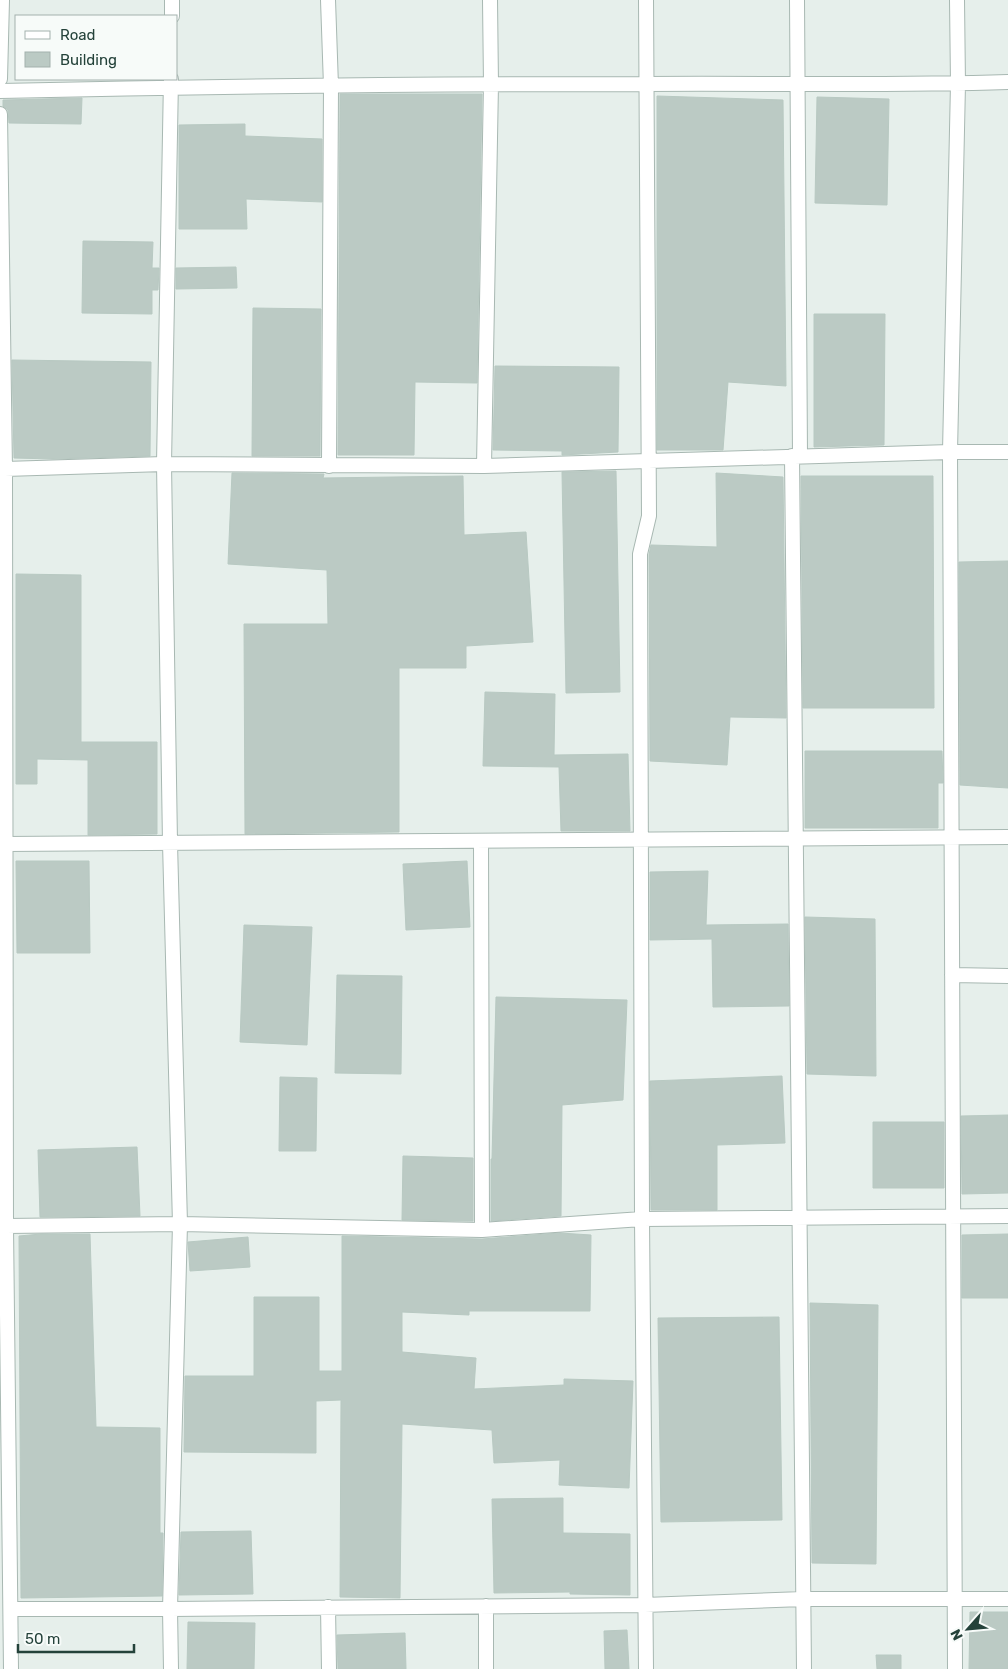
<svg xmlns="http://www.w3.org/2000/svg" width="1008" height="1669" font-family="Rubik,sans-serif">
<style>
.building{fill:#bbcac4;stroke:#b8c9c2}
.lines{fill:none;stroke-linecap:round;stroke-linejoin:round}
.minor-casing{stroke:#a8b8b2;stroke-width:16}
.minor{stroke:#fff;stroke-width:14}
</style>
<rect width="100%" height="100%" fill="#e6efeb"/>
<path class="building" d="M340 94H482L477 383 415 382 414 455H338Z
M657 96 783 100 786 386 728 382 723 450H657Z
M817 97 889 99 887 205 815 203Z
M82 98 81 124 9 123 8 110 3 106V100Z
M245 124V136L322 139V202L246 199 247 229H179V125Z
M83 241 153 242 152 268H159L158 290H152V314L82 313Z
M236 267 237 288 176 289V268Z
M253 308 321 309 320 456H252Z
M814 314H885L884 445 814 447Z
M12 360 151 362 150 456 53 459 14 458Z
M495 366 619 367 618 452 562 455V451L493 450Z
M616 471 620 692 566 693 562 472Z
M232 473 324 474 323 478 463 476 464 535 526 532 533 642 466 646V668H399V832L245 834 244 624H328L327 570 228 564Z
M716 473 783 477 786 718 730 717 727 765 650 761 649 555 651 545 717 547Z
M801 476H933L934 708H803Z
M1008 561V788L960 785 959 562Z
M16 574 81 575V742H157V834L88 835V760L37 759V784H16Z
M485 692 555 694 554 755 628 754 630 831H561L559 767 483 766Z
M805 751H942L943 783H938V828H805Z
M16 861H89L90 953H17Z
M467 861 470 927 406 930 403 864Z
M708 871 706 925 788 924 789 1006 713 1007 712 939 650 940V872Z
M805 917 875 919 876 1076 807 1074Z
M244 925 312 927 307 1045 240 1042Z
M337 975 402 976 401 1074 335 1073Z
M496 997 627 1000 623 1100 562 1105 561 1216 491 1221V1159H492Z
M782 1076 785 1143 717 1145V1210H651L650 1081Z
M280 1077 317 1078 316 1151H279Z
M1008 1115V1193L962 1194 961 1116Z
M873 1122H944V1188H873Z
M137 1147 140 1216 40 1217 38 1150Z
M403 1156 473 1158V1221L402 1220Z
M560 1233 591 1235 590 1311H469V1315L402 1312V1352L476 1358 474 1389 564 1385V1379L633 1381 629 1488 559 1485 560 1460 494 1463 492 1430 402 1424 400 1598 340 1597 341 1400 316 1401V1453L184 1452 185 1376H254V1297H319V1371H342V1236L482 1239Z
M41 1234H90L96 1427 160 1428V1533H163L162 1596 21 1598 19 1236Z
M1008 1234V1298H962V1235Z
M248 1237 250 1267 190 1271 188 1242Z
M810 1303 878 1305 876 1564 812 1563Z
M779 1317 782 1520 661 1522 658 1318Z
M563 1498V1533L630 1534V1595L570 1594V1592L494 1593 492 1499Z
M251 1531 253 1594 179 1595 181 1532Z
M970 1612H1008V1669H969Z
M188 1622 255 1623 254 1669H187Z
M627 1630 629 1669H605L604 1631Z
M405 1633 406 1669H338L337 1635Z
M876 1655H901V1669H877Z"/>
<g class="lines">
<g class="minor-casing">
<path id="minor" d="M328 0 331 86 329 466
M646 0 649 516 640 554 642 1219 646 1669
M797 0 800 456
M172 16V0
M0 79 2 0
M0 91C214 86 429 84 643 84 765 83 886 86 1008 82
M0 114 5 469 6 1226 11 1669
M792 456C795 861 802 1265 804 1669
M484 466 491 84 490 0
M5 469 164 464 484 466 950 452H1008
M481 841 482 1230
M5 844 1008 837
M952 975 1008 976
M6 1226 180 1224 482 1230 642 1219 1008 1216
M486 1606V1669
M328 1607 329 1669
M12 1609H170L645 1605 803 1599H1008
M171 1669 170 1609 180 1224 170 843 164 464 171 79
M955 1669 950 452 958 84 957 0"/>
</g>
<use href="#minor" class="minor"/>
</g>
<rect x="15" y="15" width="162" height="65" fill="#f7fbf9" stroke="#a3b1ad"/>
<rect x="25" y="31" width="25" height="8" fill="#ffffff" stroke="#a3b1ad"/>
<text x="60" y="40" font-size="15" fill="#24423a">Road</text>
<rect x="25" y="52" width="25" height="15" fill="#bbcac4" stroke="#a3b1ad"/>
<text x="60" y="65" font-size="15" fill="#24423a">Building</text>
<g transform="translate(968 1629) rotate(243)" stroke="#f7fbf9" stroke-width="4" paint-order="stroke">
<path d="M0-4L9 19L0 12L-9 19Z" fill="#24423a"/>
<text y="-8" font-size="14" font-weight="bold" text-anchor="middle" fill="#24423a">N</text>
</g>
<path d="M18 1644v8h116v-8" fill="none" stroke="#24423a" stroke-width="2.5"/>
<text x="25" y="1644" font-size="15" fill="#24423a" stroke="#f7fbf9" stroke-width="4" paint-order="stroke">50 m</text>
</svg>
